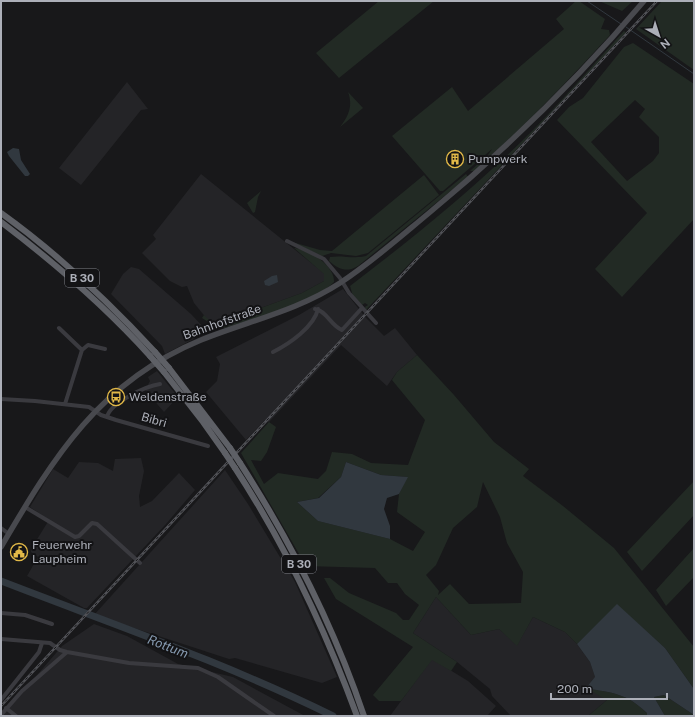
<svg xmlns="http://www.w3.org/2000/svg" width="695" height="717" font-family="'Public Sans',sans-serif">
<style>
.built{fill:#242427}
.green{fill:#222a24;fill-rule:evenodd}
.water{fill:#31383f}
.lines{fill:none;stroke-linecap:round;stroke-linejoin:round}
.stream{stroke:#31383f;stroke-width:1}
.river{stroke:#31383f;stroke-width:7}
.minor{stroke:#3a3a3f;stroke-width:4}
.secondary{stroke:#48494e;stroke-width:5.5}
.trunk{stroke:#5e6066;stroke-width:6}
.rail-casing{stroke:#515257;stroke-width:2.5}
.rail{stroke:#131315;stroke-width:1;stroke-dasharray:3;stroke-linecap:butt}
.trunk-bridge{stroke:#5e6066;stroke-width:6}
.labels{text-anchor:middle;stroke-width:4;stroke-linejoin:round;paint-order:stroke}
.shield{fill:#131315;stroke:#7e8087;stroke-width:1}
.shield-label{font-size:11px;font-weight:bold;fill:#acafb8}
.poi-label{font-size:12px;fill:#acafb8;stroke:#131315;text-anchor:start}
.street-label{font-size:12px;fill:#acafb8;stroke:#131315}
.water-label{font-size:13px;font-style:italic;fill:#869ab0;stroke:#131315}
</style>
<rect width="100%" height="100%" fill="#18181a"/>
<path class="built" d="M127 82 148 109 141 110 81 185 59 168Z
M201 174 325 274 324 281 302 293 220 323 207 319 194 303 187 286 182 287 170 281 142 253 156 239 153 235Z
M131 267 139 269 191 314 204 328 201 335 165 354 162 346 111 294 123 274Z
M343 289 366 318 384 336 395 328 417 355 397 372 387 386 341 345 269 422 265 420 246 440 206 392 217 381 220 364 216 357 299 315Z
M157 371 178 397 164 412 145 390 150 381 148 377Z
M141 458 144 471 139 496 140 507 152 501 179 473 195 490 166 524 87 608H84L27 576 38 557 31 552V549L49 520 30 507 53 469 68 478 79 462 98 463 113 471 115 459Z
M225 470 248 504 295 582 337 677 322 683 235 658 229 659 94 615Z
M436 597 471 635 499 629 517 645 533 617 565 632 577 644 590 662 595 677 607 700 588 716H511L492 696 490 689 457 662 413 633Z
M94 624 127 636 178 664 233 677 305 716H2L62 646Z
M432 659 468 681 496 706 487 716H390Z"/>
<path class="green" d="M379 1H434L339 78 316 53Z
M576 1H579L605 19 601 29 609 30 610 35C567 82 522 129 474 171H470L488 155 492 149 443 191H440L392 136 452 87 468 111 564 29 556 19Z
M599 1H633L622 11Z
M662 1H694V70L636 29Z
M624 31 626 33 366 310 365 307 368 305 365 303 362 305 353 296 350 286C409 241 467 194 521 142 557 107 590 68 624 31Z
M633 43 694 84V219L622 297 595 269 647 213 557 120 569 107 583 98 624 47ZM635 100 645 109 639 117 659 137V153L653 161 627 181 591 142Z
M348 92 363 108 340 127C349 116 353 105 348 92Z
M466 174 468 177 358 266C347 273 338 269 329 261L330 257C342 255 354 259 366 256Z
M424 175 439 195 368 253 356 256 331 253 322 256 292 242 320 250 332 251Z
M261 191 258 197 255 212 253 213 247 203Z
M294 248C308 249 335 265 334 282 315 302 253 319 225 328L216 327 202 318 204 315 208 319 220 323 302 293 324 281V274Z
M417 355 454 395 494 442 529 469 523 476 563 506 614 548 694 647V689L665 648 617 605 577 644 565 632 533 617 517 646 499 629 471 635 436 597 413 633 457 662 451 671 432 660 401 701H379L373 695 413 647 336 599 324 578H330L349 593 396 613 403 620H409L419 605 405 594 397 583H388L375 568 306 566 241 453 269 422 276 427 267 452 261 461 251 460 264 484 278 473 318 479 326 471 332 452 352 454 371 463 408 465 425 420 392 380 397 372ZM346 462 381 475 407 477 399 494 397 512 425 532 413 551 390 539 318 521 297 502 318 498 341 477ZM483 482 500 517 507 543 523 572 521 603 469 604 450 584 438 595 439 591 426 575 436 565 453 528 477 507Z
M694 481V515L642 571 627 552Z
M694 548V577L666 606 656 590Z
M586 688C613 693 626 693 647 713V716H588L607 700Z
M664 695 694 715V716H665L654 697Z"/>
<path class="water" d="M13 148 19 149 21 160 30 174 28 176H25L9 156 7 152Z
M277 275 278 282 269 286 265 285 264 281 272 276Z
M346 462 381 475 408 477 399 494 387 498 384 509 390 526V539L318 521 297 502 319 498 341 477Z
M617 604 665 648 694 689V715L664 695 654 697 665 716H647V713C626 693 613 693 586 688L595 677 590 662 577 644Z"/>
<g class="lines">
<path class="stream" d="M587 1 621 24
M626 27 694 74"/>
<path class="river" d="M1 581C112 624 226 663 333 716"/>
<path class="minor" d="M287 241 324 259 340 278 349 293 376 323
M315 309C326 310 331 326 342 330L362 308
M59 328 82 350 65 404
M82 350 88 345 105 349
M273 352C289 344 314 327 318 309
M1 399 35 401 89 407 101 415 116 420 208 446
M107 417C110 403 146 386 160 384
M25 507 75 537 79 536 92 523 97 524 140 563
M1 528 9 534
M1 613 25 615 52 624
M1 639 50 643 60 650 67 652 129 663 198 668 218 677 274 716
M1 700 39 652 42 643
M6 708 16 716
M1 715 22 691 67 652"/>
<path class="secondary" d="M1 547C54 457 99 382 201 340 248 321 297 311 340 283 372 262 400 237 429 213 506 149 579 78 644 1"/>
<path class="trunk" d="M1 213C58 254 108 301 155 352
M1 222C55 263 105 306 150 356
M169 368 230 448
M164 372 203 422 225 453
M240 463C291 542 334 627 364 716
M235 468C286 546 325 629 357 716"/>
<g class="rail-casing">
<path id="rail" d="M1 706 657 1"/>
</g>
<use href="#rail" class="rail"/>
<path class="trunk-bridge" d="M155 352 169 368
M150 356 164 372
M230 448 240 463
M225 453 235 468"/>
</g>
<defs>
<g id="building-ring" transform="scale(0.9)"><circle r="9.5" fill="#131315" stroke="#e2b948" stroke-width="1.5"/><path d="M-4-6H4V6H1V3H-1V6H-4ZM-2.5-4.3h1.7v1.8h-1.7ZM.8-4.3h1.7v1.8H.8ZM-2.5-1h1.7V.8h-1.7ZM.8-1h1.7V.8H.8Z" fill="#e2b948"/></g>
<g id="bus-ring" transform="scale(0.9)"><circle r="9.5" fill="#131315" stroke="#e2b948" stroke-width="1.5"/><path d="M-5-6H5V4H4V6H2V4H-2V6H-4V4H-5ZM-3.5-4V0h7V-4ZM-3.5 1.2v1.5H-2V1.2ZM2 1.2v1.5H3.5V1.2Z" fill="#e2b948"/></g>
<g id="civic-ring" transform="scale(0.9)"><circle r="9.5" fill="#131315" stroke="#e2b948" stroke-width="1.5"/><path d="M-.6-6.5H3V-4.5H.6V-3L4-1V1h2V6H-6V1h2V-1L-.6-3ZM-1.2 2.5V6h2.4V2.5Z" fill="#e2b948"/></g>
</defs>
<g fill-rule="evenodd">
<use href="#building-ring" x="455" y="159"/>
<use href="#bus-ring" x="116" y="397"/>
<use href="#civic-ring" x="19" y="552"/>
</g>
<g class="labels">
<g class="shield">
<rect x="65" y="269" width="34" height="18" rx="3"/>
<rect x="282" y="555" width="34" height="18" rx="3"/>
</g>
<g class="shield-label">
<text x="82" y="282">B 30</text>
<text x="299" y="568">B 30</text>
</g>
<g class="poi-label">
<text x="468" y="163">Pumpwerk</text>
<text x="129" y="401">Weldenstraße</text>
<text x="32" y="549">Feuerwehr<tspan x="32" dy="14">Laupheim</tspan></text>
</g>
<g class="street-label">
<text transform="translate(222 322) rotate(-20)" y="4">Bahnhofstraße</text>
<text transform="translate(154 420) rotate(16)" y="4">Bibri</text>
</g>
<g class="water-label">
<text transform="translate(168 646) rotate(21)" y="5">Rottum</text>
</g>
</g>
<rect width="695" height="717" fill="none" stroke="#acafb8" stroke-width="4"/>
<g transform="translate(659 36) rotate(141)" stroke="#131315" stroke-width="3" paint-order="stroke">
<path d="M0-3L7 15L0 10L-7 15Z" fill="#acafb8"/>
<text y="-6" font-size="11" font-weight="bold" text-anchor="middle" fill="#acafb8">N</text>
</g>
<path d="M551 693v6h116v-6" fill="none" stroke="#acafb8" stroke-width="2"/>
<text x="557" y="693" font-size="12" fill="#acafb8" stroke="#131315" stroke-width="3" paint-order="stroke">200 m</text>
</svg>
